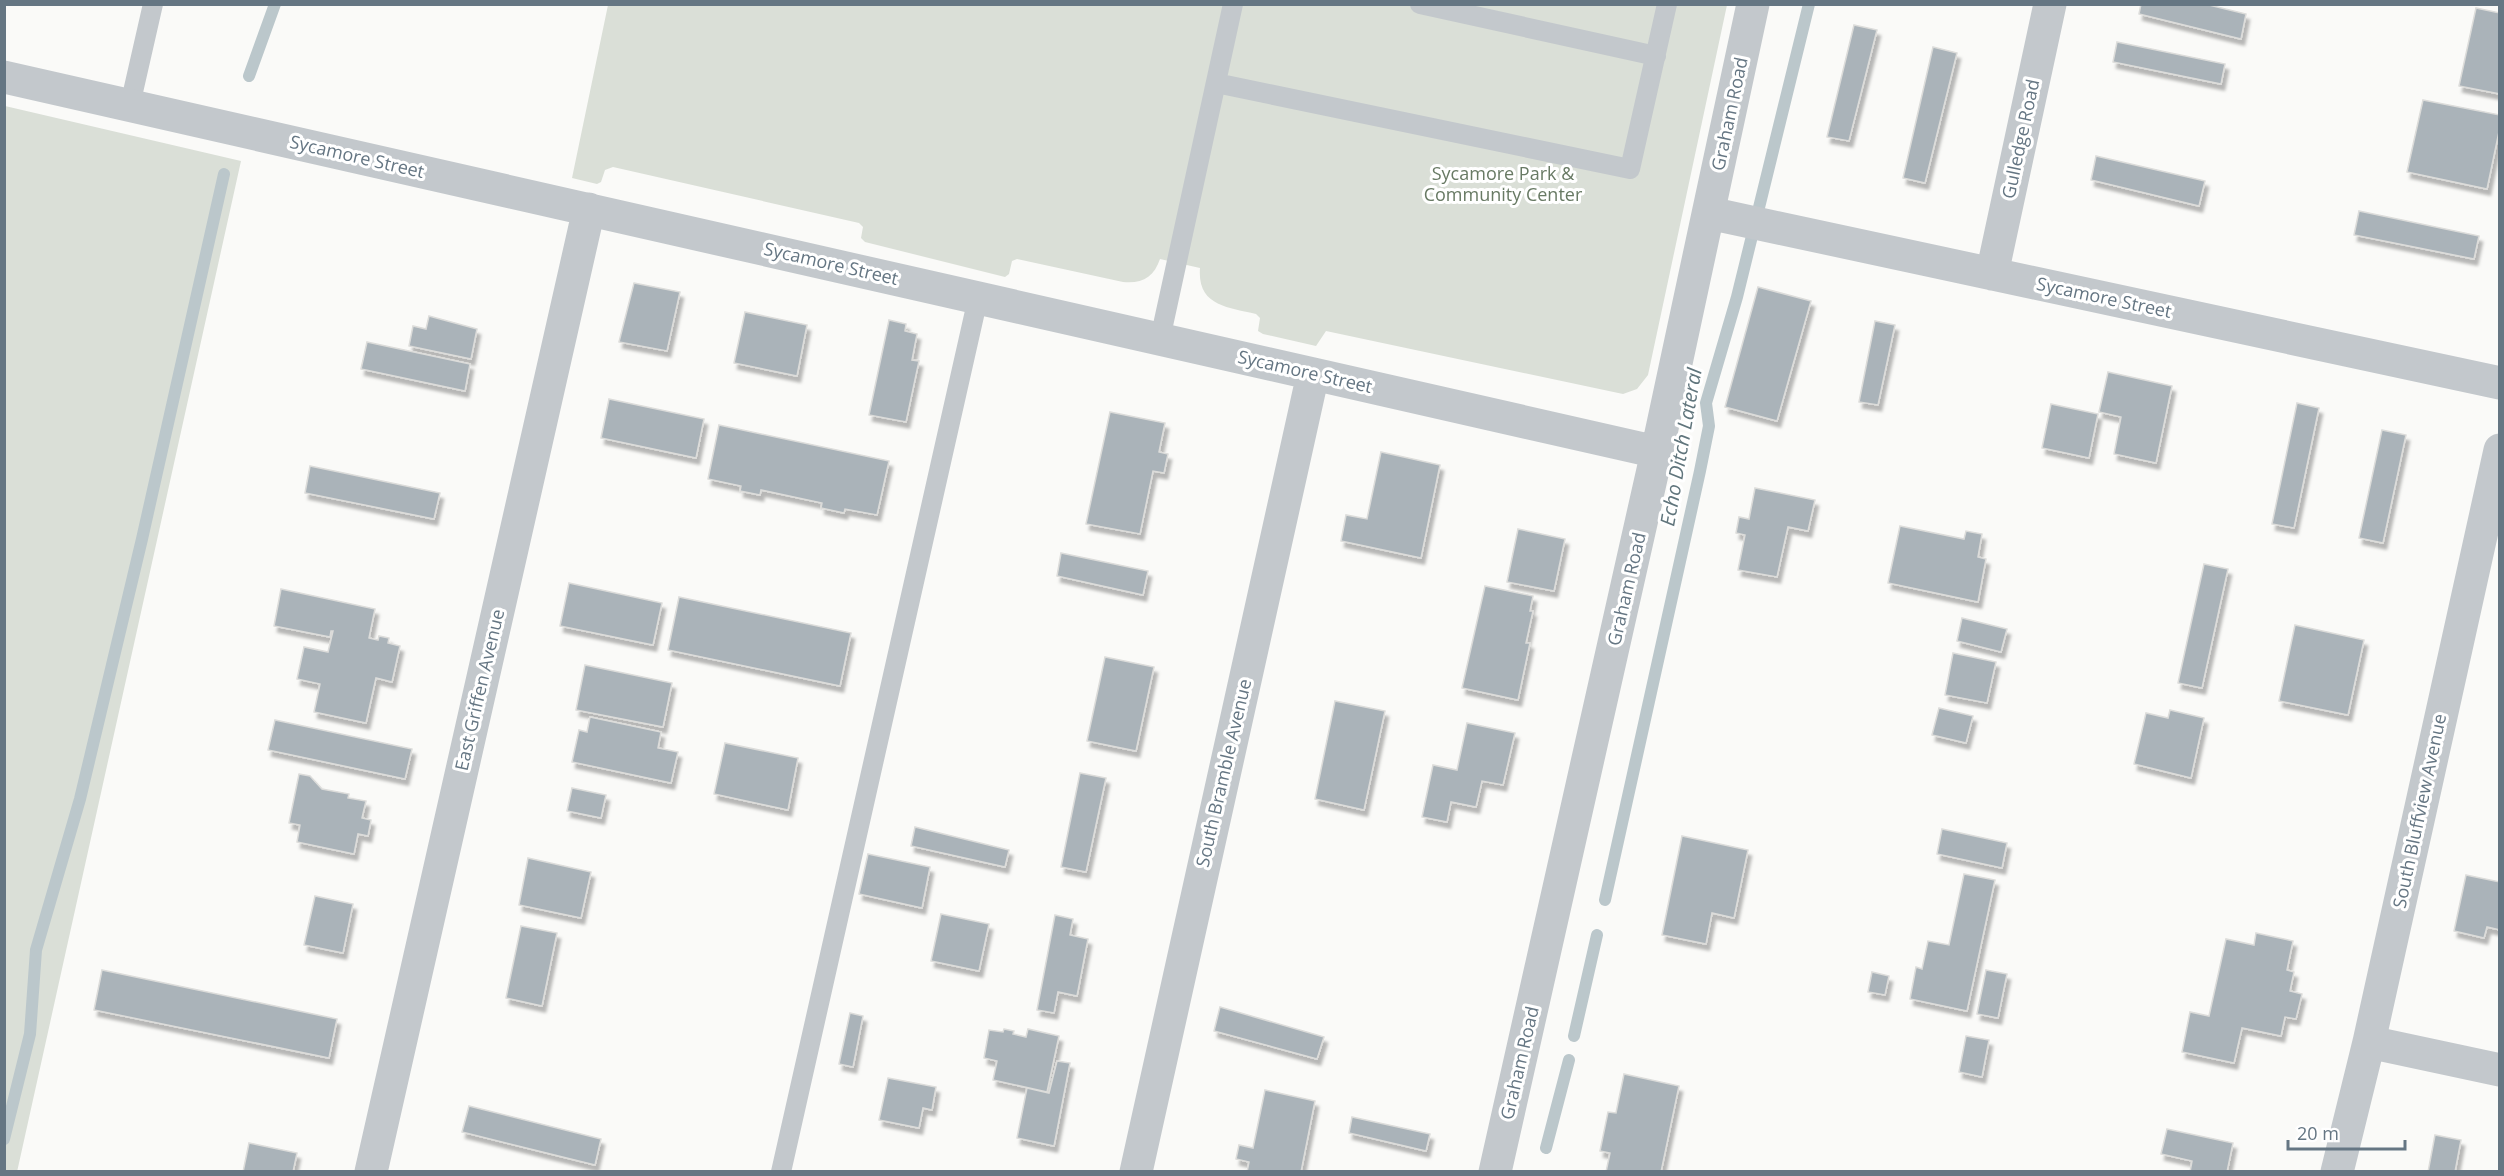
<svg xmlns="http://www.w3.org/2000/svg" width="2504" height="1176" font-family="'Open Sans',sans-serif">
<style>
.green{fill:#dadfd7}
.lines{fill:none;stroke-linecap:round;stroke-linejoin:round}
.stream{stroke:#bbc7cb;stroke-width:12}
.building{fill:#aab3b9;stroke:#dcdcda;stroke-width:1.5;filter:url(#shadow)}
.service{stroke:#c3c8cc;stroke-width:20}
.minor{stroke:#c3c8cc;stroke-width:33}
.labels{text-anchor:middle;stroke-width:6;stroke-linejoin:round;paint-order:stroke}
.street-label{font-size:18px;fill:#657683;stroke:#fff}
.park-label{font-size:18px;fill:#687a64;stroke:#fff}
.water-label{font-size:20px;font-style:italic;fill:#60757c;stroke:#fff}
</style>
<defs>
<filter id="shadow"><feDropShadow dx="3.5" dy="6" stdDeviation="1.5" flood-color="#0004"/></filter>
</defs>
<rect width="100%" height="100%" fill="#fafaf8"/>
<path class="green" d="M608 5H1727L1648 375 1637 389 1623 394 1326 331 1316 346 1263 334 1258 331 1260 318 1256 314C1228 307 1197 306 1200 268L1160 259C1154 277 1142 284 1123 282L1017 259 1012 261 1009 274 1005 277 865 242 861 238 863 227 859 223 613 167 605 170 601 182 597 184 572 178Z
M5 106 241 161 17 1172 4 1171Z"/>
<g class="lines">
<path class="stream" d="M249 76 275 4
M1605 900 1700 471 1709 426 1706 403 1737 297 1809 4
M1574 1036 1597 935
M4 1139 30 1034 36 950 80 799 142 539 224 174
M1546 1148 1569 1060"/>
</g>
<path class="building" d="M2141 4H2205L2246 14 2241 39 2139 14Z
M2476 8 2500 13V94L2459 86Z
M1854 25 1877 30 1849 141 1827 137Z
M2117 42 2225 64 2221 84 2113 62Z
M1933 47 1957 53 1925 183 1903 178Z
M2423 100 2500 115V127L2487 189 2407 172Z
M2096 156 2205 181 2199 206 2091 180Z
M2359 211 2479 236 2474 259 2354 235Z
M634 283 680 292 667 351 619 342Z
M1758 287 1811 301 1777 421 1725 407Z
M745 312 807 325 797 376 734 363Z
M429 316 477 329 471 359 409 346 413 326 426 329Z
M889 320 906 324 905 331 917 334 912 360 919 361 906 422 869 415Z
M1875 321 1895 325 1878 405 1859 402Z
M367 342 470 364 465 391 361 369Z
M2108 372 2172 386 2156 463 2114 454 2121 417 2099 412Z
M609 399 704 419 696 458 601 438Z
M2297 403 2319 408 2294 528 2272 524Z
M2051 404 2098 414 2089 458 2042 448Z
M1110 412 1165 423 1159 452 1168 454 1164 473 1153 471 1140 534 1086 524Z
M719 425 889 461 877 515 845 509 844 513 821 508 822 503 761 490 760 495 740 491 741 486 708 479Z
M2382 430 2406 435 2383 543 2359 538Z
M1381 452 1440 465 1421 558 1341 541 1346 515 1367 519Z
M310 466 440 493 434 519 305 493Z
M1755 488 1815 500 1808 531 1788 527 1777 577 1738 570 1745 535 1736 533 1739 517 1749 519Z
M1900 526 1964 539 1966 531 1982 534 1978 557 1986 559 1978 602 1888 583Z
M1518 529 1565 539 1554 591 1507 582Z
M1061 553 1148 571 1143 595 1057 576Z
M2204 564 2228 569 2202 688 2178 683Z
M569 583 662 603 653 645 560 626Z
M1485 586 1533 596 1530 611H1533L1526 643H1530L1518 700 1462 688Z
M281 589 375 609 369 638 378 640 379 636 389 638 388 643 400 646 392 682 376 678 366 723 314 712 320 684 297 679 304 647 328 652 333 631H331L330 637 274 626Z
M679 597 851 633 840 686 668 650Z
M1962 618 2007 629 2001 652 1957 641Z
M2295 625 2364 640 2348 715 2279 701Z
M1953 653 1996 662 1987 703 1945 695Z
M1105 657 1154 667 1136 751 1087 741Z
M585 665 672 683 663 727 576 710Z
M1335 701 1385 711 1364 810 1315 799Z
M1939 708 1973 716 1966 743 1932 735Z
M2170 710 2204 718 2191 778 2134 764 2146 713 2168 718Z
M590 717 661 732 658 748 678 752 671 783 572 762 579 730 587 732Z
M275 720 412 749 405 779 268 750Z
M1467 723 1515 733 1503 785 1482 781 1476 807 1451 802 1447 822 1422 817 1433 765 1457 770Z
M725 743 798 758 788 810 714 794Z
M1080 773 1106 778 1086 872 1061 867Z
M299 774 310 776 322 789 349 794 348 798 366 801 362 818 371 820 368 836 358 834 354 854 297 842 300 825 289 823Z
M572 788 606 795 601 818 567 811Z
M915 827 1009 850 1005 867 911 846Z
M1942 829 2007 843 2002 868 1937 854Z
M1682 836 1748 850 1734 918 1712 913 1706 944 1662 935Z
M868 854 930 867 922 908 859 894Z
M528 858 591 872 581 918 519 905Z
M1964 874 1995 880 1967 1011 1910 999 1916 967 1922 969 1928 941 1949 945Z
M2466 875 2500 882V930L2487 927 2484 938 2454 931Z
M315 896 353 904 343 953 304 945Z
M941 914 989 924 979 971 931 961Z
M1055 915 1073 919 1070 935 1088 939 1077 996 1058 992 1054 1013 1037 1010Z
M521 926 557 933 542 1006 506 998Z
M2256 933 2293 941 2287 970 2294 972 2290 991 2302 994 2296 1019 2285 1017 2281 1036 2242 1028 2234 1063 2182 1052 2190 1012 2209 1016 2226 939 2254 945Z
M102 970 337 1019 329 1058 94 1010Z
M1986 970 2007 974 1998 1018 1977 1014Z
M1872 972 1889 976 1885 995 1868 992Z
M1220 1007 1324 1037 1317 1059 1214 1031Z
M850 1013 863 1016 853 1067 839 1064Z
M1004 1029 1014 1031 1013 1034 1026 1037 1028 1029 1059 1036 1047 1092 993 1080 997 1061 984 1058 989 1030 1003 1032Z
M1966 1036 1989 1040 1982 1077 1959 1072Z
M1057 1061 1070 1063 1054 1146 1017 1138 1027 1088 1049 1093Z
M1624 1074 1679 1086 1661 1172H1606L1610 1153 1600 1151 1608 1112 1616 1113Z
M888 1078 936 1087 932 1110 923 1108 919 1128 879 1120Z
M1265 1090 1315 1101 1301 1172H1247L1249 1162 1236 1159 1239 1145 1253 1148Z
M469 1106 601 1139 595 1165 462 1132Z
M1352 1117 1430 1134 1426 1151 1349 1133Z
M2167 1129 2233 1143 2227 1172H2190L2192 1161 2161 1154Z
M2435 1135 2461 1140 2455 1172H2428Z
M249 1143 297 1153 293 1172H243Z"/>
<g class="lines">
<path class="service" d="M1420 4 1656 56
M1216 83 1630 169 1667 4
M130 105 153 4
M1160 339 1233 4
M781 1172 978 298"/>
<path class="minor" d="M4 77 1657 452
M1709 213 2500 383
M1992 274 2050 4
M2369 1042 2500 1070
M371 1172 589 209
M1136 1172 1313 374
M1495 1172 1657 452 1753 4
M2337 1172 2369 1042 2500 450"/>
</g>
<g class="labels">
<g class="street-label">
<text transform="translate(1730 114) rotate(-78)" y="6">Graham Road</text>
<text transform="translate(2021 139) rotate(-78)" y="6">Gulledge Road</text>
<text transform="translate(357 157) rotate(13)" y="6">Sycamore Street</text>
<text transform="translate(831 264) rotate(13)" y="6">Sycamore Street</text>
<text transform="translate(2104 298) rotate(12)" y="6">Sycamore Street</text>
<text transform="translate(1305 372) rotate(13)" y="6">Sycamore Street</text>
<text transform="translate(1627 589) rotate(-77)" y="6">Graham Road</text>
<text transform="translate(480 690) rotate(-77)" y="6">East Griffen Avenue</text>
<text transform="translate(1224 773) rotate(-77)" y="6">South Bramble Avenue</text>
<text transform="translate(2420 811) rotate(-78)" y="6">South Bluffview Avenue</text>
<text transform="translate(1520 1063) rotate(-77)" y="6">Graham Road</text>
</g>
<g class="park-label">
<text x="1503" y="180">Sycamore Park &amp;<tspan x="1503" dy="21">Community Center</tspan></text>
</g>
<g class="water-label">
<text transform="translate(1681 447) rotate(-80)" y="7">Echo Ditch Lateral</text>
</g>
</g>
<rect width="2504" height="1176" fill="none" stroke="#657683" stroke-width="12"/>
<path d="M2288 1140v9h117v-9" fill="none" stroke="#657683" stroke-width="3"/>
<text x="2297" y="1140" font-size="18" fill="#657683" stroke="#ffffff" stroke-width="4.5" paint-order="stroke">20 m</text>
</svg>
